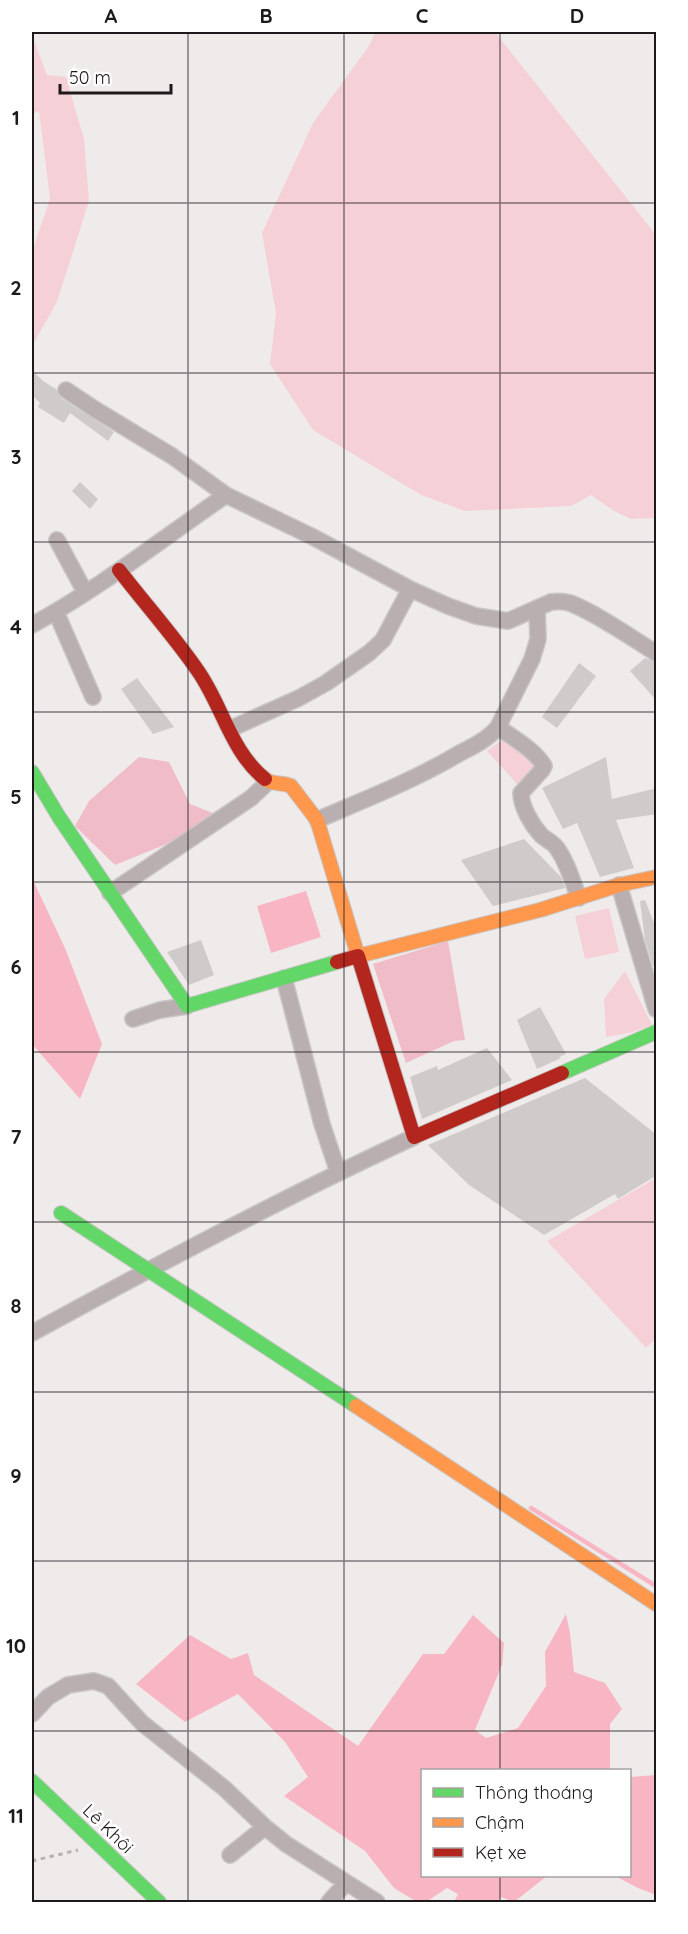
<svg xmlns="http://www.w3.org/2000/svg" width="688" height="1934" font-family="Quicksand,sans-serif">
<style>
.green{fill:#f5d0d7}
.forest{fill:#efbcc7}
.water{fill:#f8b6c4}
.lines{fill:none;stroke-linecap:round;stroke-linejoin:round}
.stream{stroke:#f8b6c4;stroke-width:4.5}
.building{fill:#cfcbcb}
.street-casing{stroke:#c9c6c6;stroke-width:18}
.fast-casing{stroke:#c9c6c6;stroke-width:16}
.slow-casing{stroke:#c9c6c6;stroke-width:16}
.jam-casing{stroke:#c9c6c6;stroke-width:16}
.path{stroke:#b9b0b2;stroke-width:3;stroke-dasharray:4.5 4.5;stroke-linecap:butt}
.street{stroke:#b9aeb0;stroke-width:15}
.fast{stroke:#63d668;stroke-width:14}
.slow{stroke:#ff974d;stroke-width:14}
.jam{stroke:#b3261e;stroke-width:14}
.grid{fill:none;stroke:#1e1a1b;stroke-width:1.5;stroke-opacity:0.55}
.labels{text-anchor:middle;stroke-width:5;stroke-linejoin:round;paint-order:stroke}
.street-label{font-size:18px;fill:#1e1a1b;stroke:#fff}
.neatline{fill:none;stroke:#1e1a1b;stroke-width:2}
.grid-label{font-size:20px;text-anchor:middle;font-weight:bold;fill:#1e1a1b}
</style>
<rect width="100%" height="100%" fill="#f0ebeb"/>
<path class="green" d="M375 32H495L656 235V518L631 519 614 511 591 495 571 506 465 511 421 495 313 430 270 364 276 313 262 233 313 123 369 46Z
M32 35 47 75 66 77 84 139 89 201 57 302 32 346V252L50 199 39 111 32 114Z
M505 738 538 767 517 784 487 751Z
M609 908 619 952 585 959 575 916Z
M625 971 652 1025 633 1032 606 1037 604 999Z
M656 1178V1338L646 1348 547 1241Z"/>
<path class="forest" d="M139 757 169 762 190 804 228 819 115 865 75 826 89 801Z
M448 941 465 1040 454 1041 406 1063 373 964Z"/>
<path class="water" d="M32 878 65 948 102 1044 80 1099 32 1044Z
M306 891 321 937 271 953 257 906Z
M566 1614 570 1633 574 1672 605 1683 622 1709 610 1724V1770H422V1876H547L514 1902 501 1897 498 1902H454L458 1894 447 1888 426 1902H417L394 1888 365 1851 284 1796 308 1777 285 1742 238 1694 185 1722 136 1684 190 1635 231 1659 248 1653 254 1675 358 1746 423 1654H444L473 1615 504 1643 502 1665 475 1730 486 1738 518 1728 546 1686 545 1652Z
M656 1775V1895L638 1888 615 1876H630V1777Z"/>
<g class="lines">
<path class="stream" d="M531 1508 656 1586"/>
</g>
<path class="building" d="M32 370 43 381 56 389 61 398 114 432 108 441 70 413 64 423 38 407 40 403 32 395Z
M80 482 98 499 90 509 72 491Z
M645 658 657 663V701L630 671Z
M579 663 596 676 557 728 542 717Z
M137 678 174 727 153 734 121 689Z
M606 757 612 799 657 788V814L616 820 634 868 600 877 577 823 563 829 542 788Z
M524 839 561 877 565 888 493 906 461 860Z
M645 900 654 923 657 922V966H653L645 940 640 901Z
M201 940 214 975 189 985 167 952Z
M540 1007 566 1054 559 1057 561 1058 537 1069 517 1020Z
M487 1048 512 1080 422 1119 410 1077 437 1066 438 1070Z
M585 1078 657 1135V1175L618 1199 615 1194 544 1235 469 1185 428 1145Z"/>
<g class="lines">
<g class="street-casing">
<path id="street" d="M66 390 96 410 172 456 226 495 313 537 410 589 448 606 476 616 508 621 551 602C558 601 563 601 570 603 598 614 630 637 656 653
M57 540 85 592
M56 612 93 697
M32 625C100 588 162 539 226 495
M498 727C513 738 535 750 544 766L542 770 521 793C521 807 532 825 541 835 545 839 552 842 556 847 567 861 572 881 579 898
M230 729 299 698 326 683 369 653 383 640 410 589
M317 820C366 799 415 780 460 753 474 746 488 739 498 727L532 659 538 639 537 608
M619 885 656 1009
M110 893 251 798 268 782
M284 978 322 1124 338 1172
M133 1019 160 1010 187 1006
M32 1333C157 1265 284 1197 414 1137
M32 1714 48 1697 68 1685 94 1681 108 1686 142 1723 224 1788 265 1827 286 1844 377 1902
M230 1855 265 1827
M329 1902 346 1883"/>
</g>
<g class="fast-casing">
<path id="fast" d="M32 772 59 817 187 1006 337 962
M562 1073 656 1032
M61 1213 356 1406
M32 1781 159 1902"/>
</g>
<g class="slow-casing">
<path id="slow" d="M265 779C272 785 283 782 291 786L317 820 358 956 540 910 619 885 656 877
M356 1406 656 1604"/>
</g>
<g class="jam-casing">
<path id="jam" d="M119 570C145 604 174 636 198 671 222 705 231 752 265 779
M337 962 358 956 414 1137 562 1073"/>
</g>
<path class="path" d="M32 1861 78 1850"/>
<use href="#street" class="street"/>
<use href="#fast" class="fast"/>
<use href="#slow" class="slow"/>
<use href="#jam" class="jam"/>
</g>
<path class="grid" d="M188 32V1902M344 32V1902M500 32V1770M32 203H656M32 373H656M32 542H656M32 712H656M32 882H656M32 1052H656M32 1222H656M32 1392H656M32 1561H656M32 1731H656M500 1876V1902"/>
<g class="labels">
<g class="street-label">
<text transform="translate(108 1829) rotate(44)" y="6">Lê Khôi</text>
</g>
</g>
<rect width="688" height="1934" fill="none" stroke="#ffffff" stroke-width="66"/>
<rect x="421" y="1769" width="210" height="108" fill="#ffffff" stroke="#a5a3a4" stroke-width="1.5"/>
<rect x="433" y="1788" width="30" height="9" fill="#63d668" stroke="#a5a3a4" stroke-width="1.5"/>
<text x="475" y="1799" font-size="18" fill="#1e1a1b">Thông thoáng</text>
<rect x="433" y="1818" width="30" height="9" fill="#ff974d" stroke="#a5a3a4" stroke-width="1.5"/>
<text x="475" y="1829" font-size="18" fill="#1e1a1b">Chậm</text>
<rect x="433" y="1848" width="30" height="9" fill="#b3261e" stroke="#a5a3a4" stroke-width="1.5"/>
<text x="475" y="1859" font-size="18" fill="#1e1a1b">Kẹt xe</text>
<path d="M60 84v9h111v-9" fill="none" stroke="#1e1a1b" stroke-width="3"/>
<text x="69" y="84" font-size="18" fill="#1e1a1b" stroke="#ffffff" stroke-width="4.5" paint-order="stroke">50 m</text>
<rect x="33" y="33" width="622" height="1868" class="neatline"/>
<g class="grid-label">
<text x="111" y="23">A</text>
<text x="266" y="23">B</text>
<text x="422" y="23">C</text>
<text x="577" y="23">D</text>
<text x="16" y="125">1</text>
<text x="16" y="295">2</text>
<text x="16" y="464">3</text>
<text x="16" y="634">4</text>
<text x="16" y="804">5</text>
<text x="16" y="974">6</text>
<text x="16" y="1144">7</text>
<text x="16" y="1313">8</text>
<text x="16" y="1483">9</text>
<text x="16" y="1653">10</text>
<text x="16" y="1823">11</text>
</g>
</svg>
